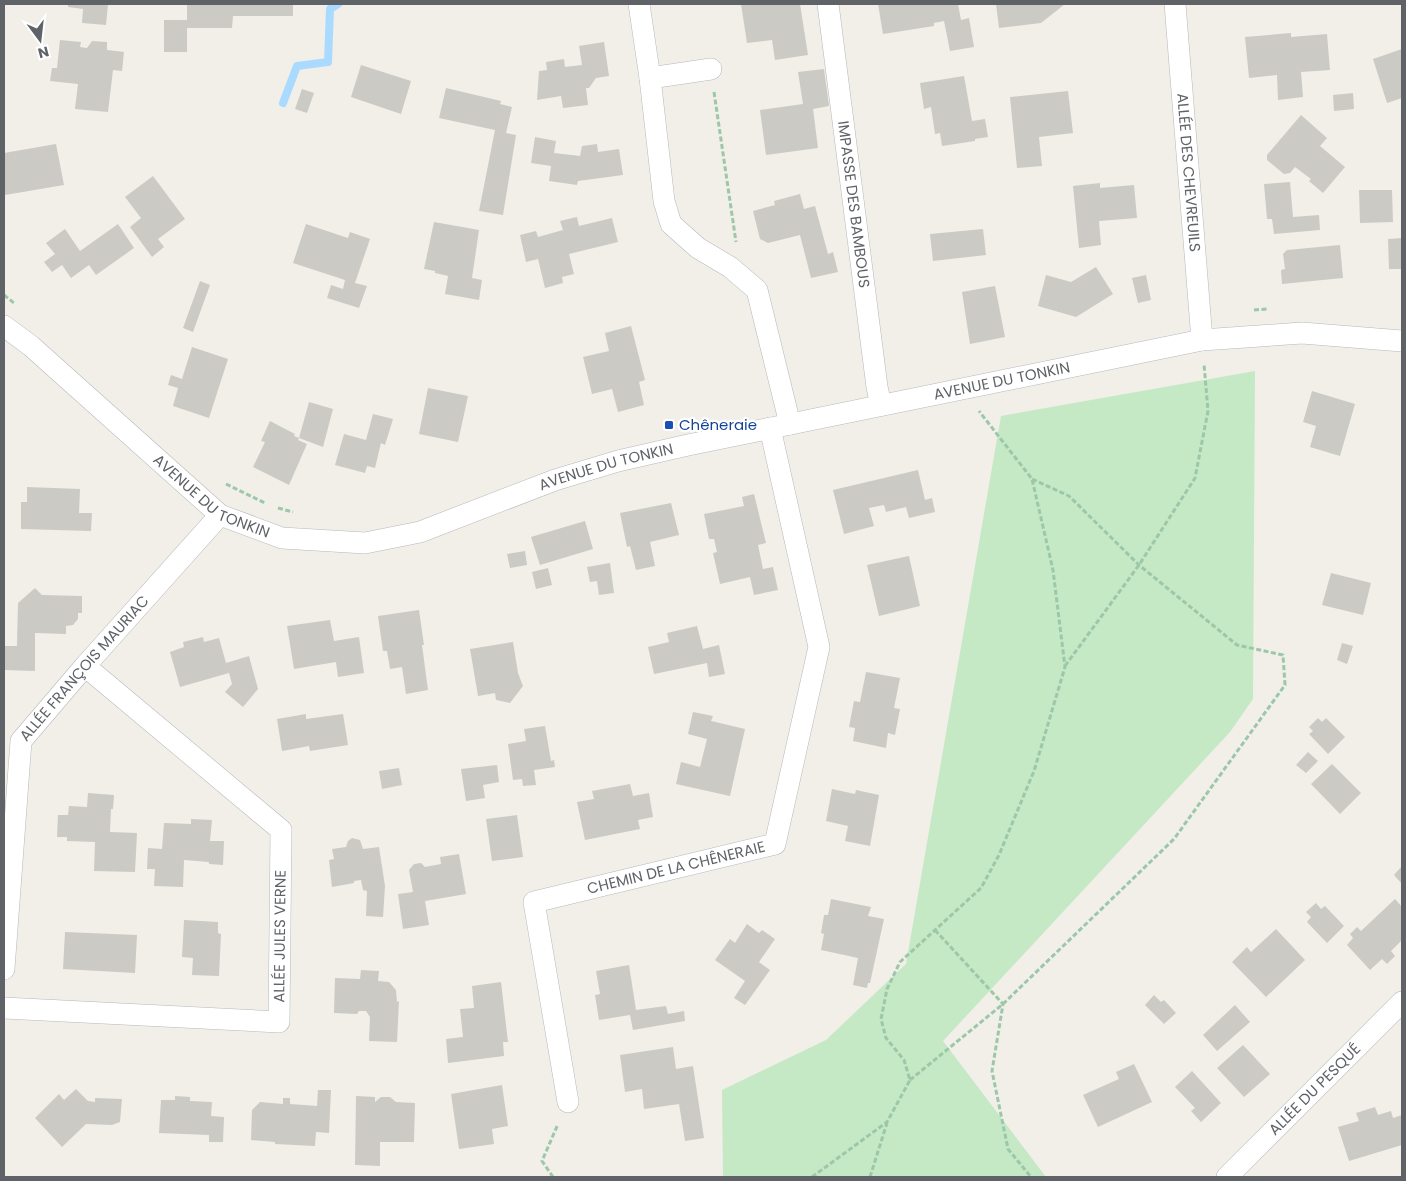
<svg xmlns="http://www.w3.org/2000/svg" width="1406" height="1181" font-family="Poppins,sans-serif">
<style>
.green{fill:#c5e8c5}
.lines{fill:none;stroke-linecap:round;stroke-linejoin:round}
.stream{stroke:#aadaff;stroke-width:8}
.building{fill:#cccac5}
.minor-casing{stroke:#b5b8bc;stroke-width:22}
.path{stroke:#9cc7a9;stroke-width:3;stroke-dasharray:5 2.5;stroke-linecap:butt}
.minor{stroke:#fff;stroke-width:21}
.transit-dot{fill:#1a4fb4;stroke:#fff;stroke-width:2}
.labels{text-anchor:middle;stroke-width:4.5;stroke-linejoin:round;paint-order:stroke}
.street-label{font-size:15px;fill:#5f6368;stroke:#fff}
.transit-label{font-size:15px;fill:#164399;stroke:#fff;text-anchor:start}
</style>
<rect width="100%" height="100%" fill="#f1efe8"/>
<path class="green" d="M1255 371 1253 699 1230 732 943 1041 1046 1177H723L722 1090 826 1040 906 964 1001 416Z"/>
<g class="lines">
<path class="stream" d="M283 103 297 66 328 62 330 9 338 4"/>
</g>
<path class="building" d="M68 4H108L106 25 82 23 83 9 68 7Z
M187 4H293V16H233L232 28H187V52H164V20H187Z
M741 4H800L808 55 775 60 772 40 747 43Z
M878 4H958L961 20 969 18 974 47 950 51 944 21 934 23V26L883 34Z
M996 4H1065L1041 23 999 28Z
M1291 33V37L1327 34 1330 70 1301 72 1303 97 1278 100 1277 75 1249 78 1245 37Z
M60 40 81 42 80 47 87 48 92 41 107 42V50L124 52 122 71 113 70 108 112 75 109 78 84 50 81 52 68H57Z
M604 42 609 76 596 78 589 88H586L588 105 563 108 561 96 537 100 539 71 547 70 546 62 564 59 565 67 582 65 579 46Z
M1402 49V98L1387 103 1373 59Z
M361 65 411 81 401 114 351 97Z
M824 69 829 106 813 109 818 148 766 155 760 110 803 104 798 72Z
M964 76 972 121 985 119 988 137 975 139V141L942 146 940 133 935 134 931 107 924 109 920 83Z
M446 88 501 101 500 104 512 107 506 133 516 135 503 215 479 211 495 130 439 118Z
M302 89 314 93 307 113 295 109Z
M1068 91 1073 133 1039 137 1042 166 1017 168 1010 97Z
M1353 93 1354 109 1334 111 1333 95Z
M1301 115 1327 138 1320 146 1345 167 1323 193 1309 181 1311 179 1295 167 1290 173 1284 174 1267 160V155Z
M535 137 556 141 554 153 580 156 582 146 597 144 598 152 619 149 623 175 578 181 577 185 549 181 551 166 531 163Z
M56 144 64 185 5 195 4 153Z
M153 176 185 219 158 239 164 247 152 257 130 227 141 218 125 197Z
M1290 182 1293 217 1319 215 1320 230 1274 234 1272 219H1267L1264 184Z
M1100 183V188L1134 185 1137 218 1099 221 1101 245 1079 248 1073 186Z
M1359 190H1392L1393 222 1360 223Z
M800 194 804 209 815 206 828 254 833 252 838 272 811 278 800 235 768 243 760 239 753 211 775 205 774 201Z
M577 217 579 226 612 218 618 242 569 254 574 274 562 277 563 283 545 288 538 259 526 262 520 235 536 231 538 237 563 230 560 221Z
M434 222 479 230 472 278 482 280 479 300 445 294 448 276 435 273V271L424 269Z
M118 224 134 248 96 275 89 265 71 278 62 265 52 272 44 262 55 254 46 243 65 229 80 251Z
M306 224 348 238 350 232 370 239 355 283 367 286 359 308 327 298 331 285 343 289 345 280 293 263Z
M983 229 986 255 933 261 930 234Z
M1402 238V269H1389L1388 239Z
M1340 245 1343 278 1282 284 1281 270 1285 269 1283 254 1287 250Z
M1096 267 1113 294 1076 317 1038 306 1046 275 1071 282Z
M1146 275 1151 300 1138 303 1132 278Z
M200 281 210 285 193 332 183 328Z
M995 286 1005 337 970 344 962 292Z
M631 326 645 380 639 382 644 405 618 412 612 389 592 394 583 357 609 351 605 333Z
M192 347 228 359 209 418 173 406 178 388 168 385 171 375 182 379Z
M428 388 468 396 458 442 419 434Z
M1312 391 1355 404 1340 456 1310 447 1316 426 1303 422Z
M309 402 333 409 323 447 299 438Z
M373 414 393 419 385 445 381 443 375 468 367 466 365 473 335 465 344 434 366 440Z
M270 421 295 434 294 436 299 438 298 440 307 444 289 485 253 467 265 442 261 441Z
M918 470 925 500 932 498 935 512 909 518 906 507 886 512 884 505 869 508 874 526 844 534 833 490Z
M27 487 80 489 79 513H92L91 531 21 529V502H27Z
M754 494 766 543 758 545 763 569 773 567 778 590 754 595 750 577 720 584 713 553 717 552 714 539H709L704 514 744 506 742 497Z
M671 503 679 535 650 542 655 566 636 570 630 546 627 547 620 513Z
M585 521 593 549 540 565 531 537Z
M525 551 527 565 510 568 507 554Z
M909 556 920 606 879 616 867 565Z
M610 563 614 593 599 595 597 581 590 582 587 567Z
M548 568 552 585 536 589 532 572Z
M1331 573 1371 583 1363 615 1322 605Z
M35 588 42 595 82 596V613H78V619L73 625 66 626V634L35 633V671L4 670 5 646H17L18 603Z
M419 610 424 645H422L428 690 406 694 402 667 390 669 387 651H383L378 616Z
M330 620 334 641 359 637 364 673 338 677 336 662 294 669 287 626Z
M697 626 703 649 719 645 725 674 709 677 707 663 654 674 648 647 669 642 667 633Z
M203 637 204 642 219 638 226 663 249 656 258 689 243 707 225 692 232 684 229 673 180 687 170 652 184 647 183 642Z
M513 642 518 673 523 686 510 703 496 700 495 693 478 696 470 649Z
M1342 643 1353 646 1347 664 1337 660Z
M866 672 900 678 894 708 900 709 895 735 888 733 886 748 853 741 855 728 849 727 854 701 860 702Z
M693 712 713 716 711 721 745 729 730 796 676 784 681 762 700 767 707 739 688 734Z
M306 714V719L343 714 348 745 310 751 309 746 282 751 277 719Z
M1318 718 1322 722 1326 718 1345 737 1328 754 1309 734 1313 731 1309 727Z
M545 726 551 761 554 760 555 767 534 770 536 785 523 786 522 779 513 780 508 744 526 741 524 729Z
M1308 752 1318 761 1306 773 1296 765Z
M1332 764 1361 793 1340 814 1311 784Z
M497 765 499 782 483 785 485 798 466 801 461 769Z
M399 768 402 785 382 789 379 771Z
M630 784 633 796 649 793 653 817 638 820 640 829 585 840 577 802 594 799 592 791Z
M832 789 855 794 856 790 879 795 870 846 845 841 848 826 826 821Z
M88 793 114 795 113 809H111L110 832 137 833 135 872 94 871 95 842 67 841V837H57L58 815H68L69 806 87 807Z
M517 815 523 857 492 861 486 819Z
M191 819 212 820 210 841H224L223 865 209 864V862L184 860 183 887 154 886 155 869H147L148 848 162 849 164 823 191 824Z
M352 838 360 840 363 849 379 847 385 886 383 917 366 916 367 891 363 890 361 880 354 881V883L332 887 329 860 334 859 332 849 346 847 348 841Z
M459 854 466 894 425 901 429 925 403 929 398 894 413 892 409 870 414 864 421 863 425 867 441 864 440 857Z
M1402 866V884L1394 875Z
M831 899 871 907 868 916 884 919 870 983H868L867 988 853 985 858 958 821 950 824 934 821 933 824 915H828Z
M1395 899 1402 907V940L1391 951 1395 956 1387 964 1382 959 1370 970 1347 945 1353 938 1350 934 1357 927 1361 931Z
M1316 903 1321 909 1325 906 1344 926 1327 943 1307 922 1311 917 1306 912Z
M184 920 218 922V933L221 934 219 976 192 975 193 958 182 957Z
M747 924 759 933 762 930 775 939 759 962 770 970 745 1005 734 998 745 981 715 960 730 939 735 943Z
M1276 929 1305 960 1266 997 1232 962 1247 947 1251 952Z
M65 932 137 935 135 973 63 969Z
M629 965 636 1010 666 1006 668 1014 684 1011 685 1021 633 1030 630 1015 599 1020 595 995 600 994 596 971Z
M361 970 379 971 378 981 389 982 396 990 397 1002 399 1001 397 1042 369 1041 370 1017 366 1011H359L357 1014 334 1013 335 978 360 979Z
M501 982 508 1042H503L504 1056 448 1063 446 1039 463 1037 460 1009 474 1008 472 986Z
M1154 995 1161 1002 1164 1000 1176 1013 1164 1024 1145 1005Z
M1235 1005 1250 1022 1217 1051 1203 1035Z
M1243 1045 1270 1074 1244 1097 1217 1068Z
M673 1047 676 1069 693 1066 704 1138 685 1141 679 1104 644 1109 642 1089 625 1092 620 1055Z
M1134 1064 1152 1102 1098 1127 1083 1095 1119 1079 1116 1072Z
M1192 1071 1221 1103 1201 1122 1191 1111 1195 1108 1175 1087Z
M502 1085 508 1126 492 1129 494 1144 459 1149 451 1094Z
M76 1089 88 1101 95 1102V1098L122 1099 120 1122 112 1125 86 1124 62 1147 35 1118 59 1094 64 1100Z
M318 1090H331L329 1133 316 1132 315 1146 275 1144V1142L251 1140 252 1110 260 1102 283 1104V1098H290V1104L317 1106Z
M175 1096 190 1097V1101L212 1102 211 1116 224 1117 223 1142H209V1135L159 1133 161 1100H175Z
M356 1096 375 1097V1102L381 1097H390L396 1102 415 1103 414 1142H380V1166L355 1165Z
M1375 1107 1378 1115 1391 1111 1393 1118 1402 1115V1145L1349 1161 1338 1127 1359 1121 1356 1113Z"/>
<g class="lines">
<g class="minor-casing">
<g id="minor">
<path d="M639 4 650 78 664 201 671 224 698 248 730 267 757 290 790 424"/>
<path id="s1" d="M828 4 877 387 881 405"/>
<path id="s2" d="M1175 4 1202 340"/>
<path d="M650 78 711 69"/>
<path id="s3" d="M4 326 31 346 220 515 282 538 365 543 420 532 555 480 618 461 688 445 1202 340 1302 333 1402 341"/>
<path id="s4" d="M4 969 21 741 85 666 220 515"/>
<path id="s5" d="M4 1008 279 1022 281 830 85 666"/>
<path id="s6" d="M568 1102 534 902 775 844 819 647 770 428"/>
<path id="s7" d="M1227 1177 1402 1002"/>
</g>
</g>
<path class="path" d="M714 92 736 242
M4 295 14 303
M1254 310 1267 309
M226 484 265 503
M278 508 293 512
M1065 666 1139 565 1195 478 1208 411 1204 364
M935 930 1003 1004 992 1071 1008 1149 1031 1177
M910 1080 1003 1004 1174 839 1285 685 1283 655 1237 645 1139 565 1069 496 1032 479
M553 1177 542 1161 558 1124
M812 1177 887 1122 910 1080 904 1060 886 1038 881 1019 887 989 900 962 981 888 999 855 1034 771 1065 667 1053 570 1032 479 979 411
M870 1177 887 1123"/>
<use href="#minor" class="minor"/>
</g>
<rect class="transit-dot" x="664" y="420" width="10" height="10" rx="2.5"/>
<g class="labels">
<g class="street-label">
<text dy="5" stroke="none"><textPath href="#s2" startOffset="169">ALLÉE DES CHEVREUILS</textPath></text>
<text dy="5" stroke="none"><textPath href="#s1" startOffset="202">IMPASSE DES BAMBOUS</textPath></text>
<text dy="5" stroke="none"><textPath href="#s3" startOffset="1095">AVENUE DU TONKIN</textPath></text>
<text dy="5" stroke="none"><textPath href="#s3" startOffset="690">AVENUE DU TONKIN</textPath></text>
<text dy="5" stroke="none"><textPath href="#s3" startOffset="270">AVENUE DU TONKIN</textPath></text>
<text dy="5" stroke="none"><textPath href="#s4" startOffset="325">ALLÉE FRANÇOIS MAURIAC</textPath></text>
<text dy="5" stroke="none"><textPath href="#s6" startOffset="349">CHEMIN DE LA CHÊNERAIE</textPath></text>
<text dy="5" stroke="none"><textPath href="#s5" startOffset="361">ALLÉE JULES VERNE</textPath></text>
<text dy="5" stroke="none"><textPath href="#s7" startOffset="124">ALLÉE DU PESQUÉ</textPath></text>
</g>
<g class="transit-label">
<text x="679" y="430">Chêneraie</text>
</g>
</g>
<rect width="1406" height="1181" fill="none" stroke="#5f6368" stroke-width="10"/>
<g transform="translate(40 40) rotate(165)" stroke="#ffffff" stroke-width="4" paint-order="stroke">
<path d="M0-4L9 19L0 12L-9 19Z" fill="#5f6368"/>
<text y="-8" font-size="14" font-weight="bold" text-anchor="middle" fill="#5f6368">N</text>
</g>
</svg>
